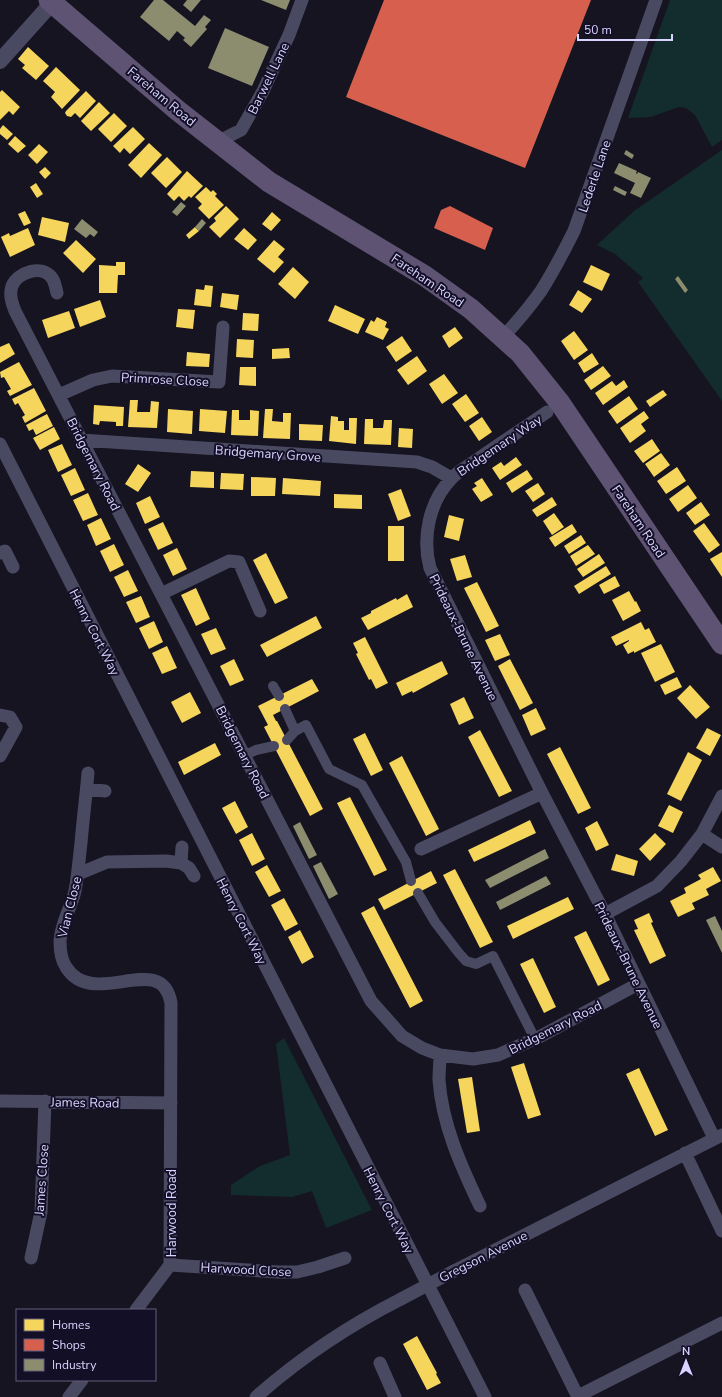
<svg xmlns="http://www.w3.org/2000/svg" width="722" height="1397" font-family="'Nunito Sans',sans-serif">
<style>
.green{fill:#132c2d}
.homes{fill:#f6d55c}
.shops{fill:#d6604d}
.industry{fill:#8c8c6e}
.lines{fill:none;stroke-linecap:round;stroke-linejoin:round}
.pedestrian{stroke:#4a4962;stroke-width:10}
.minor{stroke:#4a4962;stroke-width:13}
.tertiary{stroke:#4a4962;stroke-width:16}
.primary{stroke:#5e5373;stroke-width:21}
.minor-bridge{stroke:#4a4962;stroke-width:13}
.labels{text-anchor:middle;stroke-width:4;stroke-linejoin:round;paint-order:stroke}
.street-label{font-size:13px;fill:#d9d4ff;stroke:#130f26}
</style>
<rect width="100%" height="100%" fill="#161421"/>
<path class="green" d="M670 0H722V140L712 147 695 115 686 108 679 107 651 117 628 118Z
M722 150V401L638 282 643 278 615 254 597 245 634 211Z
M284 1038 372 1210 326 1228 312 1191 292 1197 231 1195V1185L260 1166 290 1155 276 1044Z"/>
<path class="homes" d="M28 47 49 66 36 80 22 68 25 65 18 59Z
M56 67 80 90 62 109 51 97 55 92 43 81Z
M2 90 20 107 13 115 9 111 0 120V92Z
M86 91 96 101 80 118 75 113 71 117 67 116 65 113 66 111Z
M99 102 110 113 91 131 81 121Z
M114 113 127 126 111 142 98 129Z
M3 125 13 134 7 140 0 134V129Z
M133 127 145 139 130 154 124 148 120 153 113 146Z
M15 136 26 146 18 153 8 144Z
M149 143 162 155 141 178 128 165Z
M39 144 48 152 37 164 28 155Z
M167 157 182 172 166 188 151 173Z
M45 167 51 173 45 179 39 172Z
M187 171 203 186 191 198 189 196 184 201 179 196 174 201 167 194Z
M36 183 43 194 37 198 30 187Z
M206 187 211 192 213 190 217 194 215 196 224 205 209 219 198 208 202 204 195 197Z
M226 206 239 219 220 238 209 227 216 221 214 218Z
M25 211 31 223 24 226 18 214Z
M272 212 281 220 271 231 262 224Z
M42 217 69 223 65 242 38 235Z
M195 227 199 231 189 239 186 235Z
M28 228 35 245 10 257 1 237 9 233 10 236Z
M244 228 257 240 248 250 234 239Z
M76 240 96 259 83 273 63 253Z
M274 240 285 249 278 257 284 262 274 273 257 259Z
M116 262H125V275H118L117 293H99V265L116 266Z
M591 265 610 274 602 291 583 282Z
M293 267 309 282 295 299 278 284Z
M205 285 213 286 211 307 194 305 196 289 204 290Z
M578 290 592 299 582 313 569 305Z
M222 293 239 295 237 310 220 307Z
M100 300 106 317 80 327 74 309Z
M335 305 365 319 358 334 328 321Z
M178 309 195 310 193 329 176 327Z
M69 311 75 328 48 338 42 320Z
M243 313 259 314 258 331 242 330Z
M377 317 387 322 385 327 389 329 383 340 365 332 371 320 374 322Z
M455 327 463 338 449 348 442 336Z
M574 331 588 350 574 360 561 341Z
M402 336 412 351 396 362 386 347Z
M237 339 254 340 253 358 236 357Z
M9 343 15 354 0 363V347Z
M289 348 290 358 272 359V349Z
M187 352 210 354 209 367 186 366Z
M592 353 599 364 584 373 578 363Z
M417 356 427 371 408 385 397 370Z
M19 362 32 385 10 396 7 391 11 389 4 377 1 378 0 372Z
M603 366 611 376 591 390 584 380Z
M240 367H256V386L239 385Z
M444 374 458 393 442 404 429 384Z
M624 380 628 387 603 405 595 393 612 381 616 386Z
M34 388 46 411 25 423 22 417 25 415 18 403 15 405 12 399Z
M663 390 667 395 650 407 646 401Z
M466 394 479 413 465 422 452 404Z
M629 396 638 409 617 424 608 411Z
M130 400H138L137 412H150L151 401 159 402 157 428 128 427Z
M94 405 124 407 123 426H116V422L100 421 99 425 93 424Z
M168 409 193 411 192 434 167 432Z
M200 409 227 411 225 433 199 431Z
M265 409H273L272 421 283 422V413H291L290 439 263 438Z
M232 410H239V420H250V410L259 411 258 436 231 435Z
M644 411 649 418 641 424 646 431 630 443 620 428Z
M47 414 53 426 36 435 33 429 29 431 26 425Z
M331 416 338 417V421H344V430H349V418H357L356 444 329 441Z
M482 417 492 432 479 441 469 426Z
M365 419H373V428H383L384 420H392L391 445 364 444Z
M299 424 323 425 322 441 299 440Z
M54 427 60 439 40 450 33 438Z
M399 428 413 429 412 448 398 447Z
M652 439 660 451 643 463 634 451Z
M62 444 72 465 58 472 48 450Z
M661 453 670 465 654 477 645 464Z
M516 457 522 465 500 480 492 468 501 462 504 466Z
M138 464 151 473 138 492 125 484Z
M677 467 686 481 666 494 657 481Z
M75 468 85 490 71 496 61 475Z
M527 470 533 479 512 493 506 483Z
M191 471 214 472V488L190 487Z
M221 473 244 474 243 490 220 489Z
M251 477 276 478 275 496H251Z
M283 478 321 481 320 496 282 494Z
M482 478 493 495 481 502 472 489 477 486 474 483Z
M538 483 545 494 533 502 525 491Z
M688 485 697 498 678 512 669 499Z
M401 489 411 516 398 521 388 494Z
M88 493 98 515 83 521 73 500Z
M334 494 362 495V509L334 508Z
M150 496 160 517 145 524 136 503Z
M552 497 557 505 537 517 532 510Z
M701 502 710 515 695 525 686 513Z
M554 513 564 527 552 535 543 521Z
M449 515 464 519 459 541 444 537Z
M101 518 111 539 96 546 87 525Z
M163 522 173 543 158 550 148 529Z
M704 523 720 545 709 553 693 531Z
M572 524 577 532 555 547 549 538Z
M388 526H404V561H388Z
M581 535 586 543 569 554 564 546Z
M114 544 124 565 110 572 100 551Z
M588 545 595 554 576 566 570 556Z
M177 548 187 569 173 576 163 555Z
M722 552V577L710 559Z
M266 553 288 598 275 604 253 560Z
M599 554 605 563 583 577 577 569Z
M465 555 472 577 457 581 450 559Z
M606 566 611 574 579 594 574 586Z
M128 570 138 591 124 597 114 577Z
M615 576 620 586 604 594 599 585Z
M477 582 499 626 486 632 464 588Z
M196 588 210 619 196 626 181 595Z
M629 591 635 602 636 601 641 611 623 621 612 600Z
M407 594 413 607 368 630 361 618 371 613V611L396 598 397 600Z
M141 596 150 617 136 623 126 602Z
M316 616 322 628 267 657 260 645Z
M154 621 163 642 149 649 139 628Z
M641 622 645 630 649 628 656 642 634 653V651L628 654 623 645 629 641V640L616 646 611 637Z
M216 628 226 649 211 655 201 634Z
M500 634 510 655 495 661 485 640Z
M365 637 388 683 376 689 371 679 369 680 356 654 358 653 353 643Z
M661 644 675 672 655 682 641 653Z
M167 646 177 668 162 674 152 653Z
M234 659 244 680 230 686 220 666Z
M510 659 533 703 520 710 498 666Z
M442 661 448 674 413 693 412 691 402 696 396 683Z
M677 677 682 687 665 695 660 685Z
M312 679 319 691 273 715 276 721H277L323 809 310 816 264 727 268 725 258 706Z
M690 685 710 707 696 719 677 698Z
M190 692 201 713 182 723 171 702Z
M464 697 474 718 459 725 450 704Z
M536 708 546 729 531 736 522 715Z
M707 728 721 735 710 756 696 748Z
M480 730 512 791 499 797 468 737Z
M365 733 383 770 371 776 353 739Z
M215 743 221 755 184 775 178 762Z
M560 747 591 808 578 814 547 754Z
M688 752 702 760 681 801 667 794Z
M402 756 439 829 426 836 389 763Z
M350 797 387 870 374 876 337 803Z
M235 801 248 827 236 834 222 808Z
M669 805 683 812 673 833 658 826Z
M530 820 536 833 474 862 468 850Z
M597 821 609 845 596 851 585 828Z
M252 833 265 859 252 866 239 840Z
M655 833 666 844 650 861 639 849Z
M616 854 638 861 634 876 611 870Z
M267 865 281 891 269 897 255 872Z
M713 867 721 881 706 889 709 895 692 903 695 909 678 917 670 901 686 893 684 888 701 879 698 875Z
M455 869 493 942 480 948 443 875Z
M431 871 437 883 384 910 378 899Z
M568 897 574 909 513 939 507 926Z
M284 898 298 924 285 931 271 905Z
M374 906 423 1001 410 1008 361 913Z
M649 913 653 922 651 923 666 956 650 964 634 930 638 929 634 920Z
M300 930 314 957 302 964 288 937Z
M586 931 610 980 598 986 574 937Z
M533 958 556 1007 544 1013 520 964Z
M524 1063 541 1115 528 1119 511 1067Z
M639 1068 668 1130 655 1136 626 1074Z
M472 1077 480 1131 467 1133 458 1079Z
M417 1336 437 1373 436 1374 441 1383 427 1390 403 1344Z"/>
<path class="shops" d="M384 0H591L525 168 346 97Z
M450 206 493 228 485 250 434 228 441 210Z"/>
<path class="industry" d="M154 0H163L195 26 204 15 211 20 205 27 207 29 191 47 183 40 185 38 177 31 169 41 140 17Z
M187 0H201L191 12 183 5Z
M261 0H290L286 10Z
M225 28 269 47 252 86 208 68Z
M626 150 634 155 632 159 624 154Z
M619 163 637 171 636 173 637 174 638 172 651 178 641 198 630 193 635 183 614 173Z
M615 186 627 192 625 196 613 190Z
M181 202 186 206 177 216 172 212Z
M82 219 98 232 94 237 90 234 86 238 74 229Z
M202 219 206 223 199 231 195 227Z
M678 276 688 290 685 293 675 279Z
M300 822 317 855 309 859 293 826Z
M545 849 549 858 490 888 485 880Z
M321 862 338 894 329 899 313 866Z
M546 876 551 884 500 910 496 902Z
M715 916 722 931V953L706 920Z"/>
<g class="lines">
<path class="pedestrian" d="M273 686 279 696
M285 709 295 731
M287 740 295 731 306 725 329 769 362 785 406 862 411 881
M245 755 256 750 274 746
M418 893 435 922 458 952 466 961 476 964 493 956 535 1039"/>
<path class="minor" d="M217 142 241 130 263 91 289 35 302 0
M57 293C56 289 55 282 52 278 42 264 18 272 12 286 9 295 12 303 15 311L371 1001 402 1036 422 1048 440 1055 473 1059 498 1055 541 1036 638 984
M503 337C516 323 529 308 541 291 553 272 564 251 574 231L656 0
M59 395 93 380 112 376 219 382 223 327
M547 412C524 428 501 443 478 459 470 465 458 471 451 479 429 502 422 538 430 568L542 793 605 914 714 1138
M81 440 417 462 432 467 451 478
M0 444 485 1397
M0 553 5 551 13 567
M161 594 229 561 239 562 260 611
M0 715 10 717 16 727 0 756
M88 773C86 796 83 819 81 843 79 859 78 875 75 891 71 908 61 923 60 941 60 949 61 960 66 967 93 1011 162 949 171 1003L170 1265 136 1310
M87 789 105 791
M702 834 722 847
M421 849 542 793
M181 863 182 847
M78 874 107 862 166 861 181 863 189 868 194 876
M605 914 657 886 681 861 702 834 722 796
M440 1055C440 1063 439 1071 439 1080 442 1124 461 1166 480 1206
M0 1101 171 1103
M685 1153 722 1231
M31 1258 41 1212 45 1101
M170 1265 278 1272H297L318 1267 345 1258
M454 1271 722 1135
M525 1290 578 1397
M380 1363 395 1397
M578 1396 722 1323
M69 1397 82 1380
M256 1397C300 1358 348 1326 401 1299"/>
<path class="tertiary" d="M0 61 52 3"/>
<path class="primary" d="M49 0 177 110 269 182 425 276 471 309 520 353 560 403 722 644"/>
<path class="minor-bridge" d="M401 1299 454 1271"/>
</g>
<g class="labels">
<g class="street-label">
<text transform="translate(268 78) rotate(-64)" y="5">Barwell Lane</text>
<text transform="translate(162 96) rotate(40)" y="5">Fareham Road</text>
<text transform="translate(594 176) rotate(-71)" y="5">Lederle Lane</text>
<text transform="translate(428 280) rotate(34)" y="5">Fareham Road</text>
<text transform="translate(165 379) rotate(3)" y="5">Primrose Close</text>
<text transform="translate(499 445) rotate(-34)" y="5">Bridgemary Way</text>
<text transform="translate(268 453) rotate(4)" y="5">Bridgemary Grove</text>
<text transform="translate(94 464) rotate(63)" y="5">Bridgemary Road</text>
<text transform="translate(639 521) rotate(56)" y="5">Fareham Road</text>
<text transform="translate(95 632) rotate(63)" y="5">Henry Cort Way</text>
<text transform="translate(464 637) rotate(64)" y="5">Prideaux-Brune Avenue</text>
<text transform="translate(243 752) rotate(63)" y="5">Bridgemary Road</text>
<text transform="translate(69 907) rotate(-76)" y="5">Vian Close</text>
<text transform="translate(242 921) rotate(63)" y="5">Henry Cort Way</text>
<text transform="translate(629 965) rotate(64)" y="5">Prideaux-Brune Avenue</text>
<text transform="translate(555 1027) rotate(-27)" y="5">Bridgemary Road</text>
<text transform="translate(85 1102) rotate(1)" y="5">James Road</text>
<text transform="translate(41 1180) rotate(-86)" y="5">James Close</text>
<text transform="translate(389 1210) rotate(63)" y="5">Henry Cort Way</text>
<text transform="translate(171 1213) rotate(-90)" y="5">Harwood Road</text>
<text transform="translate(483 1256) rotate(-27)" y="5">Gregson Avenue</text>
<text transform="translate(246 1269) rotate(3)" y="5">Harwood Close</text>
</g>
</g>
<rect x="16" y="1309" width="140" height="72" fill="#130f26" stroke="#625e7d"/>
<rect x="24" y="1319" width="20" height="12" fill="#f6d55c" stroke="#625e7d"/>
<text x="52" y="1329" font-size="12" fill="#d9d4ff">Homes</text>
<rect x="24" y="1339" width="20" height="12" fill="#d6604d" stroke="#625e7d"/>
<text x="52" y="1349" font-size="12" fill="#d9d4ff">Shops</text>
<rect x="24" y="1359" width="20" height="12" fill="#8c8c6e" stroke="#625e7d"/>
<text x="52" y="1369" font-size="12" fill="#d9d4ff">Industry</text>
<g transform="translate(686 1361)" stroke="#130f26" stroke-width="3" paint-order="stroke">
<path d="M0-3L7 15L0 10L-7 15Z" fill="#d9d4ff"/>
<text y="-6" font-size="11" font-weight="bold" text-anchor="middle" fill="#d9d4ff">N</text>
</g>
<path d="M578 34v6h94v-6" fill="none" stroke="#d9d4ff" stroke-width="2"/>
<text x="584" y="34" font-size="12" fill="#d9d4ff" stroke="#130f26" stroke-width="3" paint-order="stroke">50 m</text>
</svg>
